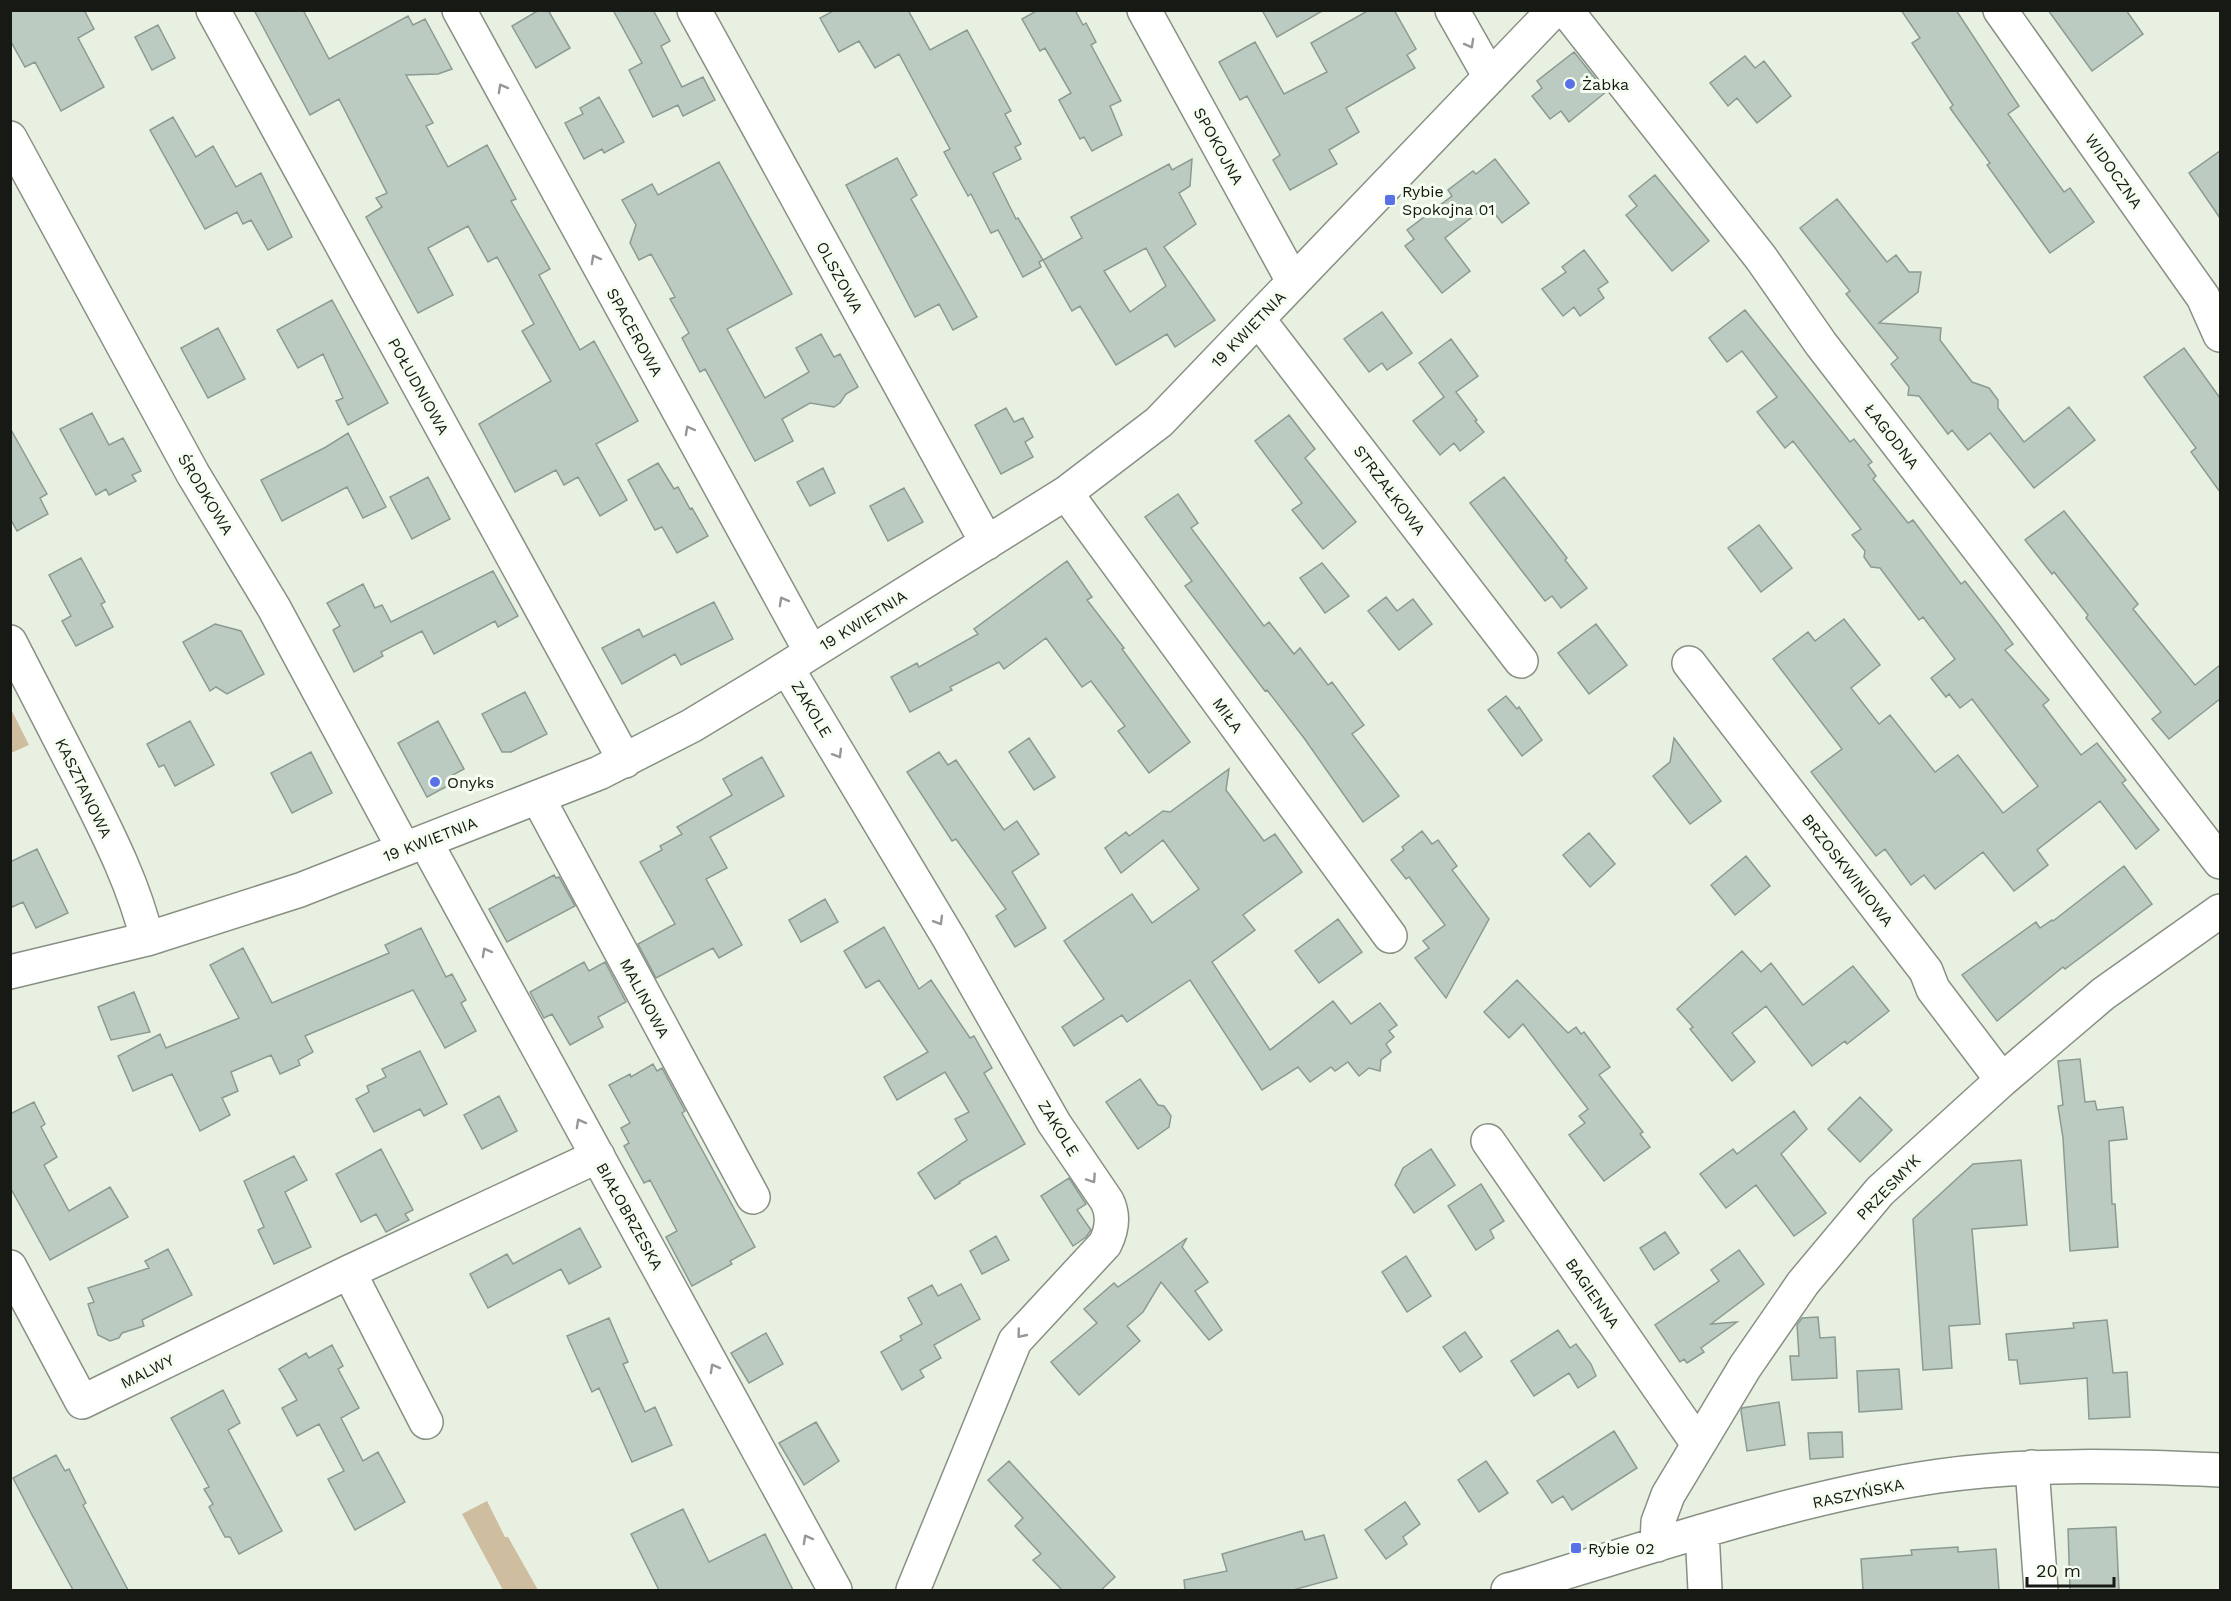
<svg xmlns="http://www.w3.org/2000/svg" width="2231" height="1601" font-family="'Work Sans',sans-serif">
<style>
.green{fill:#cfbda0}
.building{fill:#bccbc2;stroke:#8c9b92;stroke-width:1.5;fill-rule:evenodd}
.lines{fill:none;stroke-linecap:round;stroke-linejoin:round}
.minor-casing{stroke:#889083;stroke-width:36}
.minor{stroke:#fff;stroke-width:33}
.oneway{stroke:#969895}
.poi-dot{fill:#5971e7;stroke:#f5fef0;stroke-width:2}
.labels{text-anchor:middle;stroke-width:6;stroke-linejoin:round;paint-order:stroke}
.poi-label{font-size:16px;fill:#161914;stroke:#f5fef0;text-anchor:start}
.street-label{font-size:16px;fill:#161914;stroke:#f5fef0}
</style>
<rect width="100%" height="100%" fill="#e8f0e2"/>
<path class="green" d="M11 709 29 745 11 753H10Z
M487 1501 505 1537H508L538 1590H503L462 1514Z"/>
<path class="building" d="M10 10H84L94 29 78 38 104 87 61 111 35 62 25 67 10 40Z
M254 10H303L329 59 408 16 413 25 425 19 452 69 438 74 406 75 433 123 426 126 448 167 487 145 516 199 511 201 550 269 539 275 580 350 594 341 638 421 596 444 627 500 600 516 578 477 564 485 556 470 515 492 479 424 551 381 522 331 534 324 497 257 488 262 468 226 428 248 453 295 418 313 366 217 382 207 376 198 387 193 339 99 310 115Z
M539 10H548L570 48 536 68 512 26Z
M613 10H653L670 41 661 46 682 87 703 77 715 100 683 116 678 105 653 117 629 70 642 63Z
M835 10H908L930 50 967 30 1011 111 1005 114 1021 144 1015 147 1021 159 993 173 1016 219 1018 218 1043 260 1039 262 1041 267 1023 277 998 230 991 233 971 194 968 196 944 152 950 149 899 54 875 68 859 41 839 52 820 18Z
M1038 10H1075L1083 25 1086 23 1096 42 1091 45 1121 101 1110 106 1122 135 1092 151 1084 137 1080 139 1059 100 1071 93 1045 48 1040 51 1022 19Z
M1262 10H1324L1277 37Z
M1369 10H1394L1416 49 1407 55 1415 68 1346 108 1359 132 1329 150 1337 164 1290 190 1273 160 1280 155 1247 96 1240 100 1219 62 1255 42 1284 94 1327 72 1311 43Z
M1901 10H1956L2019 106 2008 114 2064 192 2070 188 2094 222 2050 253 1987 165 1990 163 1950 108 1953 105 1912 43 1920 38Z
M2048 10H2126L2143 34 2092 71Z
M158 25 175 58 152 70 135 37Z
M1574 52 1606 92 1569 122 1561 111 1550 119 1532 96 1542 88 1537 81Z
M1745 56 1755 68 1764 61 1791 96 1757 123 1737 98 1728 106 1710 83Z
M599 97 624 142 604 153 602 149 584 159 565 123 583 114 580 108Z
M173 117 196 157 213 146 236 187 261 173 292 237 268 250 251 220 243 224 237 212 205 229 150 130Z
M2220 151V218L2189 173Z
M897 158 917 195 911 199 977 317 953 330 939 304 915 317 846 185Z
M1192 159 1190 186 1179 193 1196 224 1164 247 1215 320 1175 347 1167 334 1116 365 1080 306 1072 311 1043 260 1082 238 1071 217 1169 164 1172 170ZM1146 248 1166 286 1130 312 1104 271Z
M1495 159 1529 203 1502 223 1488 205 1445 238 1470 271 1442 293 1405 246 1414 239 1407 230 1452 196 1448 190 1473 171 1476 174Z
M719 162 792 294 727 329 765 398 809 372 796 348 821 334 834 357 840 354 858 387 846 394 840 403 834 407 810 403 782 419 793 441 755 461 705 369 700 372 682 338 689 333 670 299 675 297 651 254 639 260 630 243 636 225 622 200 652 184 658 195Z
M1655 175 1709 241 1672 271 1626 215 1637 206 1629 196Z
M1837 199 1887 262 1896 255 1909 272H1921L1918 292 1879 323 1941 328 1940 340 1972 382 1989 388 1998 400V408L2024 442 2069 407 2095 440 2034 488 1990 433 1968 450 1952 430 1948 434 1919 396 1908 395 1909 387 1891 364 1898 358 1846 294 1850 291 1800 228Z
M1584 250 1608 282 1598 289 1604 298 1580 316 1574 307 1563 316 1542 289 1566 272 1562 267Z
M332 300 388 403 348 425 336 401 343 398 323 354 298 368 277 330Z
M1745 310 1850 442 1854 439 1872 462 1868 465 1876 476 1873 479 1908 523 1913 520 1961 584 1965 581 1999 625 2013 644 2005 650 2049 700 2043 705 2081 755 2097 743 2126 780 2122 783 2159 830 2136 849 2100 801 2037 850 2048 865 2014 891 1983 852 1935 889 1924 875 1911 885 1885 849 1876 856 1811 772 1842 749 1773 659 1808 632 1815 641 1844 619 1880 665 1851 688 1879 724 1890 715 1935 772 1958 755 2003 813 2038 786 1972 699 1960 708 1949 694 1946 697 1931 678 1955 659 1923 617 1919 620 1880 568 1871 567 1864 557 1865 551 1852 535 1861 529 1793 441 1785 448 1757 412 1777 397 1742 351 1727 362 1709 338Z
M1382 312 1412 353 1387 370 1382 363 1369 372 1344 339Z
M218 328 245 379 208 398 181 348Z
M1451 339 1478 376 1456 392 1477 420 1475 421 1484 432 1460 451 1454 443 1440 455 1413 421 1444 397 1419 363Z
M2184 348 2220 398V492L2191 452 2196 448 2144 377Z
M1006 408 1014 422 1023 418 1033 437 1025 442 1033 457 1001 474 975 425Z
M92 413 109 445 123 438 141 471 132 475 136 481 109 495 106 489 96 495 60 429Z
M1289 415 1315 449 1305 458 1356 522 1323 549 1292 510 1302 503 1255 441Z
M10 428 47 494 40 498 48 514 17 531 10 518Z
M348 433 386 507 363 518 347 487 282 521 261 480 326 447Z
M658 463 674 489 678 487 690 509 692 508 708 536 677 553 662 527 655 530 628 480Z
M823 468 835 493 810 506 797 482Z
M428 477 450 519 412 539 390 497Z
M1504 477 1567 558 1565 560 1587 588 1561 608 1552 596 1545 601 1470 503Z
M904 488 923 522 888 541 870 506Z
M1178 494 1198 523 1191 528 1264 626 1269 622 1294 654 1300 648 1328 685 1332 682 1364 725 1352 734 1399 796 1363 822 1304 738 1267 690 1265 691 1185 586 1192 581 1145 517Z
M2064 511 2138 604 2133 609 2195 685 2220 665V699L2169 739 2152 719 2161 712 2086 618 2088 615 2054 572 2052 574 2025 540Z
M1759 525 1792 568 1761 592 1728 548Z
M81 558 105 602 101 604 113 627 76 646 62 621 71 616 49 575Z
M1067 561 1092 597 1087 600 1124 648 1122 649 1190 742 1149 773 1118 731 1125 726 1091 681 1082 687 1046 638 1004 669 999 662 950 687 952 690 910 712 891 677 917 663 919 667 978 634 974 629Z
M1322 563 1349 596 1325 613 1300 578Z
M493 571 518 616 498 627 495 621 434 654 422 631 381 652 383 656 354 672 333 630 340 626 327 603 363 584 375 608 382 605 391 622Z
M1386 597 1397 611 1413 599 1432 624 1399 650 1368 611Z
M714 602 733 639 681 665 675 654 622 684 602 648 639 629 643 637Z
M215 624 241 631 264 674 227 694 216 687 210 691 183 642Z
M1596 624 1627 665 1589 694 1558 653Z
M525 692 547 734 511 752H502L482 714Z
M1506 696 1517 709 1519 707 1542 740 1522 756 1488 710Z
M190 721 214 765 175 786 164 765 159 767 147 744Z
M438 721 464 769 451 776 455 782 427 797 398 743Z
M1029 738 1055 777 1034 790 1009 752Z
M1674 738 1721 801 1690 824 1653 776 1670 762Z
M311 752 332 793 292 813 271 773Z
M939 752 948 765 956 760 1004 830 1017 821 1039 854 1012 872 1046 928 1015 947 996 916 1006 909 956 839 952 841 907 772Z
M762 757 784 796 710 837 727 868 706 879 742 945 719 958 713 948 656 978 638 944 675 924 640 862 662 850 660 846 682 834 677 827 732 795 723 779Z
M1229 769 1226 790 1264 841 1275 834 1302 872 1243 915 1255 930 1212 962 1270 1050 1333 1001 1351 1024 1380 1003 1397 1025 1389 1031 1394 1037 1386 1044 1391 1052 1381 1060 1380 1071 1369 1068 1359 1076 1348 1062 1335 1071 1331 1067 1310 1082 1298 1067 1262 1090 1190 980 1127 1022 1122 1015 1074 1046 1062 1027 1104 999 1064 941 1132 894 1152 923 1199 889 1163 840 1121 873 1105 848 1126 832 1129 836 1163 811 1170 812Z
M1422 831 1432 844 1438 840 1457 866 1452 870 1489 919 1446 998 1415 958 1429 948 1423 941 1445 925 1409 877 1406 879 1391 860 1404 850 1402 847Z
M1589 833 1615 864 1590 887 1563 855Z
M37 849 68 913 36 928 23 902 10 908V862Z
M1746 856 1770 886 1735 915 1711 885Z
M2124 866 2152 904 2065 969 2063 967 1997 1021 1962 975 2036 922 2040 928 2052 920 2053 921Z
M554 875 556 878 559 877 575 906 507 942 489 909Z
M825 899 838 922 801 942 789 920Z
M1338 919 1362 952 1319 983 1295 951Z
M884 927 919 989 931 980 970 1038 974 1036 992 1068 984 1073 1025 1144 959 1182 960 1183 935 1199 918 1173 967 1140 955 1119 969 1112 945 1072 897 1100 884 1077 928 1052 879 980 866 988 844 951Z
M421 928 446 977 452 974 466 1000 461 1003 476 1031 445 1048 413 990 305 1036 313 1052 298 1060 300 1065 280 1074 271 1055 231 1072 238 1091 222 1098 230 1115 200 1131 172 1074 133 1091 118 1056 160 1034 166 1048 239 1018 210 965 243 948 272 1003 389 953 385 945Z
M1742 951 1761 972 1771 963 1803 1005 1853 966 1889 1011 1847 1044 1845 1041 1812 1066 1766 1006 1732 1033 1755 1062 1732 1081 1690 1029 1693 1027 1677 1009Z
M584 962 589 971 605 962 626 1002 598 1017 603 1027 570 1045 552 1014 544 1018 530 992Z
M1517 980 1568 1033 1576 1027 1581 1034 1584 1032 1610 1067 1599 1075 1643 1132 1640 1134 1650 1147 1604 1181 1569 1135 1585 1123 1579 1116 1588 1109 1523 1024 1509 1038 1484 1012Z
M134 992 150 1032 111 1040 98 1007Z
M420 1051 447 1104 424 1116 420 1109 374 1132 356 1099 369 1092 367 1086 386 1077 382 1069Z
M2080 1059 2085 1102 2095 1101 2097 1110 2123 1107 2127 1139 2109 1141 2112 1204H2115L2118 1247 2070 1251 2063 1138 2058 1106 2063 1105 2058 1061Z
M653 1064 657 1071 662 1068 685 1111 682 1113 755 1247 730 1261 732 1264 692 1286 666 1237 677 1231 650 1180 644 1183 624 1146 629 1143 621 1128 630 1123 609 1085 630 1074 631 1077Z
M1140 1079 1158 1105 1164 1106 1171 1116 1169 1127 1138 1149 1106 1102Z
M499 1096 517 1131 482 1149 464 1115Z
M1860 1097 1892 1130 1860 1162 1828 1129Z
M34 1102 45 1124 41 1127 57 1157 44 1165 69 1211 110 1187 128 1217 50 1260 10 1187V1114Z
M1794 1111 1807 1129 1781 1154 1826 1213 1794 1236 1756 1185 1726 1208 1700 1174 1733 1149 1737 1154Z
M381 1149 413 1210 405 1214 409 1220 386 1232 376 1214 361 1222 336 1174Z
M1431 1149 1455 1185 1414 1213 1395 1185 1403 1168Z
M294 1156 307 1180 285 1192 311 1247 274 1264 258 1230 264 1227 244 1181Z
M2021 1160 2027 1225 1972 1229 1980 1324 1949 1326 1952 1368 1923 1370 1913 1219 1973 1164Z
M1069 1178 1086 1204 1077 1210 1091 1230 1086 1237 1073 1246 1041 1196Z
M1481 1184 1504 1221 1490 1230 1494 1238 1476 1250 1448 1206Z
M580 1228 601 1267 569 1284 561 1269 488 1308 470 1274 507 1254 513 1264Z
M1665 1232 1679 1253 1654 1270 1640 1248Z
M996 1236 1009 1260 982 1274 970 1251Z
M1187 1238 1182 1247 1208 1282 1195 1291 1222 1330 1209 1340 1161 1282 1143 1312 1127 1326 1140 1341 1079 1395 1051 1362 1097 1323 1084 1309 1114 1283 1118 1287Z
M168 1249 192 1295 142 1320 144 1326 122 1333 119 1338 110 1341 98 1335 88 1304 94 1302 88 1288 149 1268 145 1261Z
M1739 1250 1764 1284 1711 1324 1737 1322 1701 1348 1704 1352 1687 1363 1684 1359 1680 1362 1655 1325 1719 1281 1711 1270Z
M1406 1256 1431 1296 1407 1312 1382 1272Z
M961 1284 980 1319 934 1345 941 1358 920 1370 924 1377 902 1390 881 1352 902 1340 900 1336 922 1324 908 1298 932 1285 938 1296Z
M1818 1317 1820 1338 1835 1337 1837 1378 1792 1380 1790 1356H1799L1797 1325 1802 1318Z
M609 1318 628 1362 623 1364 645 1412 655 1407 672 1445 632 1462 599 1388 592 1392 567 1336Z
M2107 1320 2113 1373 2127 1372 2130 1417 2089 1419 2087 1378 2020 1384 2017 1360H2009L2006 1334 2074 1328 2073 1323Z
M1558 1330 1570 1348 1576 1344 1591 1364 1596 1376 1578 1388 1569 1373 1534 1396 1511 1361Z
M1465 1332 1482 1357 1460 1372 1443 1347Z
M766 1333 783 1364 749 1383 731 1353Z
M332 1345 343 1366 338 1369 359 1408 341 1418 363 1461 378 1452 405 1502 355 1530 328 1479 344 1471 319 1424 297 1436 282 1408 297 1400 279 1369 306 1353 309 1358Z
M1899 1369 1902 1409 1859 1412 1857 1371Z
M223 1390 240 1423 228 1430 282 1531 239 1554 230 1537H225L209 1507 213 1504 204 1489 209 1487 171 1418Z
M1779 1402 1785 1445 1747 1451 1741 1411 1742 1408Z
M816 1422 839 1461 804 1485 779 1443Z
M1614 1431 1637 1468 1572 1510 1563 1496 1552 1503 1537 1481Z
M1842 1432 1843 1457 1810 1459 1808 1433Z
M56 1455 65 1471 69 1469 86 1503 83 1505 128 1590H73L31 1513 13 1478Z
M1009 1461 1115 1577 1101 1590H1062L1033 1560 1041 1554 1015 1526 1023 1518 988 1480Z
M1486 1461 1508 1493 1479 1512 1458 1480Z
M1405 1502 1420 1524 1403 1537 1407 1544 1386 1559 1365 1530Z
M683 1509 709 1562 765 1534 793 1590H659L631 1534Z
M2116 1527 2119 1590H2070L2068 1529Z
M1302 1531 1305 1540 1324 1535 1337 1578 1293 1590H1185L1184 1580 1227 1571 1222 1554Z
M1958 1547V1552L1996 1549 1999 1590H1863L1861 1559 1912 1555 1911 1550Z"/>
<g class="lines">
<g class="minor-casing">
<path id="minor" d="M213 10 625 761
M459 10 811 652
M694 10 987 543
M1144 10 1293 281
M1452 10 1490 77
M1566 10 1761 258 1821 344 2220 862
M2000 10 2203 297 2220 335
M10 138 193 474 274 608 404 849
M1258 319 1521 661
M1066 493 1390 936
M10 642C34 689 58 735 82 782 107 832 134 884 147 939
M1689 663 1926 971 1933 989 2002 1080
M787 668 950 940 1054 1123 1107 1201C1114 1215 1112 1230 1105 1244L1015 1341 913 1590
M538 798 753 1197
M425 841 835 1590
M10 972 147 939 300 890 599 773 691 726 759 685 1066 493 1159 422 1554 10
M1488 1141 1698 1444
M10 1267 82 1402 349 1272 598 1156
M349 1272 426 1422
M2032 1467 2041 1590
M1702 1531 1705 1590
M1657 1545 1658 1522 1668 1495 1745 1367 1803 1283 1880 1191 2002 1080 2103 994 2220 911
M1508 1590C1535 1583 1562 1573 1590 1565 1704 1530 1820 1493 1939 1476 2032 1463 2126 1466 2220 1470"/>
</g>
<use href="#minor" class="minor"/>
</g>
<defs><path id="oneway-chevron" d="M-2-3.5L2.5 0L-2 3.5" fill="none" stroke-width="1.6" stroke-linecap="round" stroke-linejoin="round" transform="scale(1.5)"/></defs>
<g class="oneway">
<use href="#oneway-chevron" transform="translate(1470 44) rotate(61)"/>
<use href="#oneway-chevron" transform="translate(502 88) rotate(-119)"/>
<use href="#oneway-chevron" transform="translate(595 259) rotate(-119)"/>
<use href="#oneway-chevron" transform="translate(689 430) rotate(-119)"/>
<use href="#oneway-chevron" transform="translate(783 601) rotate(-119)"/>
<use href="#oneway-chevron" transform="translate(838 754) rotate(59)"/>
<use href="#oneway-chevron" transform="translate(939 921) rotate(59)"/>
<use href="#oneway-chevron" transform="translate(486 952) rotate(-119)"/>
<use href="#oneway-chevron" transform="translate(580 1123) rotate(-119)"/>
<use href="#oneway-chevron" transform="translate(1092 1179) rotate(56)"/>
<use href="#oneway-chevron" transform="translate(1021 1334) rotate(129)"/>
<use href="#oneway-chevron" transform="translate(714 1368) rotate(-119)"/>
<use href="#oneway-chevron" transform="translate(807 1539) rotate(-119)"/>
</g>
<g class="poi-dot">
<circle cx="1570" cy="84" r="6"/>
<rect x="1384" y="194" width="12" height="12" rx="3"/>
<circle cx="435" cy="782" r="6"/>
<rect x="1570" y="1542" width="12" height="12" rx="3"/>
</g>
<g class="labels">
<g class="poi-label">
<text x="1582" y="90">Żabka</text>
<text x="1402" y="197">Rybie<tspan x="1402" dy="18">Spokojna 01</tspan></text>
<text x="447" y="788">Onyks</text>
<text x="1588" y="1554">Rybie 02</text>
</g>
<g class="street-label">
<text transform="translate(1219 146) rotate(61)" y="6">SPOKOJNA</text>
<text transform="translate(2114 171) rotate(55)" y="6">WIDOCZNA</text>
<text transform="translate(840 277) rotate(61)" y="6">OLSZOWA</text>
<text transform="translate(1248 329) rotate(-46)" y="6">19 KWIETNIA</text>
<text transform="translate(635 332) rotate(61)" y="6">SPACEROWA</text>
<text transform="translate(419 386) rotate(61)" y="6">POŁUDNIOWA</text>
<text transform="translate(1892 436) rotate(52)" y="6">ŁAGODNA</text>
<text transform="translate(1390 490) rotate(53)" y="6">STRZAŁKOWA</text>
<text transform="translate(206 494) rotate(59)" y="6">ŚRODKOWA</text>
<text transform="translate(863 620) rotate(-32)" y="6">19 KWIETNIA</text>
<text transform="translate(812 709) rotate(59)" y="6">ZAKOLE</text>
<text transform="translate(1228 715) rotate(54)" y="6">MIŁA</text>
<text transform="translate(84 788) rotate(64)" y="6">KASZTANOWA</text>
<text transform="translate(430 839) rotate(-21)" y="6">19 KWIETNIA</text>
<text transform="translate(1848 870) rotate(52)" y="6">BRZOSKWINIOWA</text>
<text transform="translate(645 998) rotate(62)" y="6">MALINOWA</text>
<text transform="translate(1059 1128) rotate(58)" y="6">ZAKOLE</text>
<text transform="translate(1888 1187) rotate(-46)" y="6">PRZESMYK</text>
<text transform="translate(630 1216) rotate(61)" y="6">BIAŁOBRZESKA</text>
<text transform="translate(1593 1293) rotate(55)" y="6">BAGIENNA</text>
<text transform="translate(147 1371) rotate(-26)" y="6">MALWY</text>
<text transform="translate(1858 1493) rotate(-12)" y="6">RASZYŃSKA</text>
</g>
</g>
<rect width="2231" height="1601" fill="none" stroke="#161914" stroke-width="24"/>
<path d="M2027 1577v9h87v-9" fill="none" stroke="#161914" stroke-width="3"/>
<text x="2036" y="1577" font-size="18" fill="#161914" stroke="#f5fef0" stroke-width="4.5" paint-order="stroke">20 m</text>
</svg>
